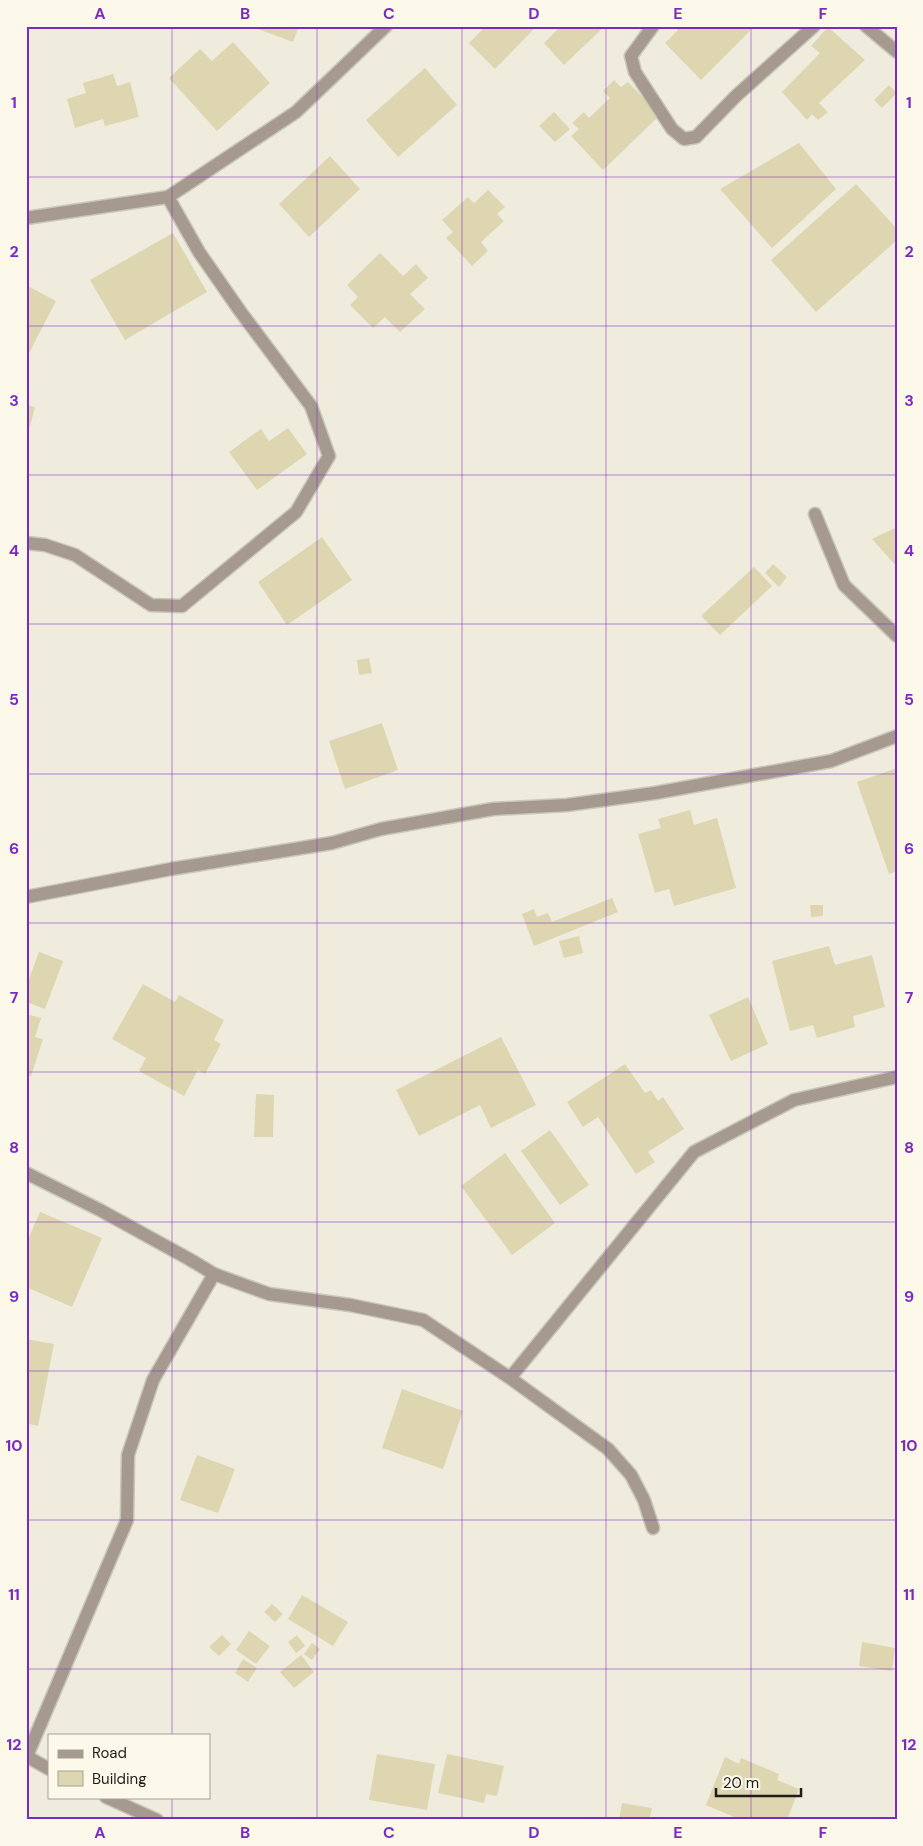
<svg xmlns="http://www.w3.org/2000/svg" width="923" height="1846" font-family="'DM Sans',sans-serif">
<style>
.building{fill:#ddd6b0}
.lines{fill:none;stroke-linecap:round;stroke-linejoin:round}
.street-casing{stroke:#c9c7ba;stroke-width:15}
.street{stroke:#a6998d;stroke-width:12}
.grid{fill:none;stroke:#7b2cbf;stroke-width:1;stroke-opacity:0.55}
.neatline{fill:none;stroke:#7b2cbf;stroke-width:2}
.grid-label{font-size:16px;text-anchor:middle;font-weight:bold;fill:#7b2cbf}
</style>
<rect width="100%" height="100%" fill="#efecde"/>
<path class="building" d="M250 26H299L293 42Z
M486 26H537L495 69 469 43Z
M561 26H605L564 65 544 43Z
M675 26H755L701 80 665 43 678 30Z
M828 27 865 60 819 103 828 112 818 120 812 114 807 120 782 92 820 53 811 46Z
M233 42 270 83 217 131 169 78 200 49 212 61Z
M425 68 457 105 398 157 366 120Z
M113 74 117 86 130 82 139 117 105 126 103 119 75 128 67 99 86 93 83 83Z
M614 80 621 87 628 82 660 115 603 170 571 136 579 129 572 123 584 112 589 118 610 98 603 91Z
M889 85 897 93 882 108 874 100Z
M554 112 570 129 555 142 539 126Z
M799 143 836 189 772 248 720 189Z
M330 156 360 189 309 237 279 204Z
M856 184 897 229V240L816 312 771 260Z
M488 190 505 207 497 214 504 221 481 242 488 251 472 266 446 238 453 232 442 220 468 197 474 203Z
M173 233 207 292 125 340 90 280Z
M380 253 403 276 416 264 428 278 410 294 425 309 400 332 385 317 373 328 350 305 358 297 347 285Z
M26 285 56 301 26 359Z
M26 405 35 407 27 437H26Z
M288 428 307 454 257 490 229 452 261 429 269 441Z
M897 527V567L872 539Z
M322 537 352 580 287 625 258 582Z
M773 564 787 577 779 587 765 573Z
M754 567 772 586 720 635 701 616Z
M369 658 372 673 359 675 357 660Z
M382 723 398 770 345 789 329 741Z
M897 768V871L889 874 857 782Z
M690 810 694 825 717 818 736 888 674 906 669 889 655 893 638 834 661 828 658 819Z
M612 898 618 912 534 946 522 914 534 909 537 917 548 913 552 922Z
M810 905H823V916L811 917Z
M579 936 583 953 564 958 559 941Z
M829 946 835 965 872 955 885 1007 853 1016 855 1027 817 1038 813 1025 790 1031 772 961Z
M39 952 63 961 45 1009 26 1002V987Z
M143 984 175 1002 179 995 224 1020 214 1040 221 1044 205 1074 198 1070 184 1096 139 1071 146 1058 112 1039Z
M748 997 768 1044 731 1061 709 1015Z
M26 1014 41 1018 35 1037 43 1039 31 1076 26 1075Z
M501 1037 536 1105 491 1128 480 1105 419 1136 396 1090Z
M625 1064 645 1093 651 1090 658 1101 663 1097 684 1129 648 1152 655 1162 636 1174 598 1117 583 1127 567 1102Z
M256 1094 274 1095 273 1137H254Z
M550 1130 589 1185 560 1205 521 1151Z
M505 1153 555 1223 512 1255 461 1186Z
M40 1212 102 1238 72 1307 26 1287V1244Z
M26 1339 54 1344 38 1426 26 1423Z
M402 1389 463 1411 443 1469 382 1448Z
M197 1455 235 1469 218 1513 180 1500Z
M302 1595 348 1622 333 1646 288 1619Z
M272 1604 283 1614 275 1622 264 1612Z
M249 1631 270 1646 256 1664 236 1650Z
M222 1635 231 1644 219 1656 209 1647Z
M297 1635 305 1646 296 1653 288 1642Z
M862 1642 895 1648 892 1671 859 1666Z
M312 1643 320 1649 312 1660 304 1654Z
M301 1655 314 1672 294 1688 280 1672Z
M243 1659 257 1668 248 1682 235 1673Z
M377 1754 435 1764 427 1810 369 1800Z
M447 1754 504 1766 497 1796 486 1794 484 1803 438 1793Z
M725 1757 739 1764 741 1758 779 1774 777 1780 799 1789 787 1820H741L706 1805Z
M622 1803 652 1808 649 1820H619Z"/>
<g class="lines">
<g class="street-casing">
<path id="street" d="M653 26 631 56 635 72 672 129 684 139 696 137 736 96 814 26
M866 26 897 52
M26 218 168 197 296 112 386 26
M815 514 844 585 897 636
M26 543 45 545 75 555 151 605 182 606 296 512 329 456 311 406 240 311 199 252 168 197
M26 897 171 869 332 843 381 829 493 809 567 805 655 793 831 761 897 736
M26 1173 100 1210 189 1259 214 1274 269 1294 350 1305 423 1320 510 1378 608 1449 631 1475 644 1500 653 1528
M510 1378 694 1152 794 1100 897 1077
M26 1756 49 1769
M27 1756 127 1520 128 1455 153 1380 214 1274
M106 1797 157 1820"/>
</g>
<use href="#street" class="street"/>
</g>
<path class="grid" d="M172 26V1735M317 26V1820M462 26V1820M606 26V1820M751 26V1820M26 177H897M26 326H897M26 475H897M26 624H897M26 774H897M26 923H897M26 1072H897M26 1222H897M26 1371H897M26 1520H897M26 1669H897M172 1797V1820"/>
<rect width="923" height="1846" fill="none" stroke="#fcf9eb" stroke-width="55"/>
<rect x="48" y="1734" width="162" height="65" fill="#fcf9eb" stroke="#a3a197"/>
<rect x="58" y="1750" width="25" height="8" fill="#a6998d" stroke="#a3a197"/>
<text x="92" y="1758" font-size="15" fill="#1e1d18">Road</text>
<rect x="58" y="1771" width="25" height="15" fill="#ddd6b0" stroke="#a3a197"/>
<text x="92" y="1784" font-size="15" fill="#1e1d18">Building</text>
<path d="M716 1788v8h85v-8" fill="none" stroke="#1e1d18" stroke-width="2.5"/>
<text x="723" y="1788" font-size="15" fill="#1e1d18" stroke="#fcf9eb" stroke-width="4" paint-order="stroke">20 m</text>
<rect x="28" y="28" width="868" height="1790" class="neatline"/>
<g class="grid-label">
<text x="100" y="19">A</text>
<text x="245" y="19">B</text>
<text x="389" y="19">C</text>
<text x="534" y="19">D</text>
<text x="678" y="19">E</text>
<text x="823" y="19">F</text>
<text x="14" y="108">1</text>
<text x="909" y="108">1</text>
<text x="14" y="257">2</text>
<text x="909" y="257">2</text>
<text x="14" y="406">3</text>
<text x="909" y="406">3</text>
<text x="14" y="556">4</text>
<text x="909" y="556">4</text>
<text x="14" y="705">5</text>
<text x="909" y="705">5</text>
<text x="14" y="854">6</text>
<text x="909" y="854">6</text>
<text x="14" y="1003">7</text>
<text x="909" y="1003">7</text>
<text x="14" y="1153">8</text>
<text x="909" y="1153">8</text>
<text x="14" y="1302">9</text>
<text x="909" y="1302">9</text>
<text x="14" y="1451">10</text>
<text x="909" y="1451">10</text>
<text x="14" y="1600">11</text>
<text x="909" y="1600">11</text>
<text x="14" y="1750">12</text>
<text x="909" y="1750">12</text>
<text x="100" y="1838">A</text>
<text x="245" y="1838">B</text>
<text x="389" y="1838">C</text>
<text x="534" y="1838">D</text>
<text x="678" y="1838">E</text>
<text x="823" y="1838">F</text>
</g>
</svg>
